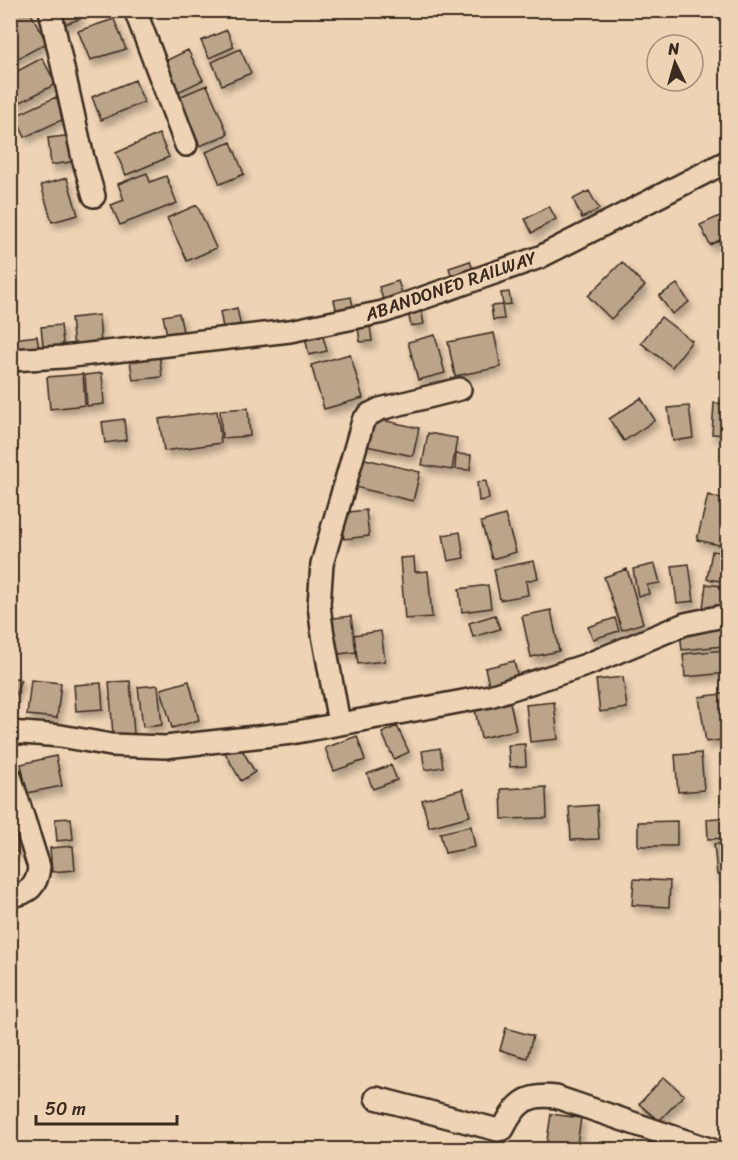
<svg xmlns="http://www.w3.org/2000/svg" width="738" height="1160" font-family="Sriracha,sans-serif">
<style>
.building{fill:#bca48b;stroke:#3b2a1e;stroke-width:1.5;filter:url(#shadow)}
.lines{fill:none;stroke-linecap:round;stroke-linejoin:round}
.street-casing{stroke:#3b2a1e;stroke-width:26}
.street{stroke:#eed3b5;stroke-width:21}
.labels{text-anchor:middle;stroke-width:4.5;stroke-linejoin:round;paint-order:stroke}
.street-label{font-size:18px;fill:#3b2a1e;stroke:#eed3b5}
</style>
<defs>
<filter id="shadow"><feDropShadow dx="3.5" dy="6" stdDeviation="3" flood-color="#0004"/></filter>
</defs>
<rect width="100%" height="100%" fill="#eed3b5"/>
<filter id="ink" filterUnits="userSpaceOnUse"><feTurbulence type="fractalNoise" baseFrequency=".0167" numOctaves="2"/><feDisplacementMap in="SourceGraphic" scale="12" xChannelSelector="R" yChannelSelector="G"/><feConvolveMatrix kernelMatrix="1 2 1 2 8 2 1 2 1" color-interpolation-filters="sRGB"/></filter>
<g filter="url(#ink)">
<path class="building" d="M20 10H29L47 43 11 62 10 16Z
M54 10H77L80 19 59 26Z
M114 19 126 49 90 60 78 31Z
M227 30 234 47 209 58 201 41Z
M240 49 251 73 222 85 212 62Z
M188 50 203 80 178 92 163 62Z
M42 58 56 84 15 105 10 96V75Z
M135 80 144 102 101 120 92 97Z
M207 85 228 134 200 146 179 97Z
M56 97 66 118 25 137 15 116Z
M159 134 169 157 126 175 116 153Z
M73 135 76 161 51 165 48 138Z
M231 142 244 174 220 184 206 152Z
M147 173 150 182 166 176 177 203 120 225 111 205 124 200 118 184Z
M67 178 78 215 52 222 41 185Z
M589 191 599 209 582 218 573 199Z
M197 205 216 248 187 261 167 218Z
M549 206 556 219 532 233 525 219Z
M720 216 728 231V236L710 245 700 225Z
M470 261 475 275 453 282 449 268Z
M622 262 645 286 611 319 588 296Z
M398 281 404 299 385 305 379 287Z
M677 284 689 302 672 314 659 296Z
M509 292 511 304 503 305 501 293Z
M351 297 355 314 338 317 334 300Z
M420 304 424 324 411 326 407 307Z
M502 305 504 319 493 320 491 306Z
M237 308 241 328 224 332 220 312Z
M179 313 184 336 168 339 163 316Z
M99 315 101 345 74 348 71 318Z
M661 317 692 341 672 367 641 343Z
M61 325 64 352 44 354 41 327Z
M370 325 372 341 360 342 358 327Z
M322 333 327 351 309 355 305 337Z
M494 333 501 367 455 376 448 342Z
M435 335 445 373 418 380 408 342Z
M37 336 39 350 15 352 13 339Z
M159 351 162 377 133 380 129 355Z
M350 354 363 398 324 409 311 365Z
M102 373 104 404 87 406 85 375Z
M83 374 85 405 50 409 47 377Z
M641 398 655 420 624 441 609 419Z
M714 403 728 404V435L712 434Z
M689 406 693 438 673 441 668 408Z
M248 408 250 436 222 438 220 410Z
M217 411 221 443 164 451 159 419Z
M368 417 419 428 413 456 362 445Z
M124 419 126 440 105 443 102 422Z
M428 433 457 438 452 470 422 465Z
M456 454 471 455 470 470 455 469Z
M361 458 420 472 413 501 355 487Z
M486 481 489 499 479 501 477 482Z
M708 495 728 501V547L697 540Z
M366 510 369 536 344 539 340 513Z
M505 515 516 552 492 559 481 522Z
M460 532 464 558 448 561 443 535Z
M712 551 728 553V582L707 579Z
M414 557 415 572 428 571 432 617 405 619 400 558Z
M534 561 538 578 526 581 528 595 500 600 494 569Z
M655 564 660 583 647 585 649 594 638 596 633 569Z
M689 564 694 601 677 603 672 566Z
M627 569 643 623 622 630 604 577Z
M706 584 728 587 724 611 703 608Z
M488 585 491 608 462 612 459 589Z
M551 610 559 651 531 657 522 616Z
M495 615 500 629 473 637 469 623Z
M351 616 356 652 330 655 325 619Z
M615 618 619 631 593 639 588 627Z
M722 626 724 646 682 650 680 630Z
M381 631 385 661 358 664 354 635Z
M725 650 727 673 685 677 683 654Z
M514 661 518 678 489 685 485 668Z
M10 676 21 680 10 709Z
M623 677 627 708 600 712 596 680Z
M31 680 61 683 57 718 27 715Z
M130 681 134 734 113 735 109 682Z
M189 681 199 720 172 728 161 689Z
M101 683 103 709 76 711 74 685Z
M158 685 162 725 143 727 138 687Z
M728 693V739L706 742 699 697Z
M510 702 516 730 481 738 475 710Z
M554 702 558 739 530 742 526 705Z
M397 726 409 752 394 759 382 733Z
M357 736 365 760 334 771 325 748Z
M238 743 255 772 241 781 224 751Z
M525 744 526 766 510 767 508 745Z
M440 748 443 767 425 770 422 751Z
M701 753 704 790 678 792 675 755Z
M56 756 62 786 27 793 21 764Z
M391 765 397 780 373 789 367 774Z
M546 787 547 818 502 819 501 789Z
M463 789 470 816 429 827 422 800Z
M597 805 599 839 571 840 569 807Z
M728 817V838L708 839 707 819Z
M71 818 73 839 57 841 55 819Z
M677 821V846H638V822Z
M471 826 475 847 445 853 440 833Z
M10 827H16L24 838H17V852H10Z
M728 843V875H717L714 844Z
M73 846 75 870 52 872 50 848Z
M634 879 670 881 669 907 632 905Z
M506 1028 533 1036 527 1058 500 1050Z
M664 1077 684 1095 659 1121 639 1104Z
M551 1114 581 1118 576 1150 546 1147Z"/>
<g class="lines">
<g class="street-casing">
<path id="street" d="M50 10 83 158 94 196
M135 10 186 145
M10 360 63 357 290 331 383 312 540 257 728 161
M339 723 322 629 319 605 322 564 363 421 370 414 380 409 460 389
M10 732 61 736 111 745 165 747 292 733 490 696 586 665 685 624 728 615
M10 776 39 867C37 886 29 894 10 896
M376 1098 498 1130 503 1129C516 1103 527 1093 556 1097L712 1150"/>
</g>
<use href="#street" class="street"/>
</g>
</g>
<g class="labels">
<g class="street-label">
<text transform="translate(451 286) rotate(-19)" y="6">ABANDONED RAILWAY</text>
</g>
</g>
<rect width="738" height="1160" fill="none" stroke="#eed3b5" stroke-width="36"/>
<rect x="18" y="18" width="702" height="1124" fill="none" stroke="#3b2a1e" stroke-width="2" filter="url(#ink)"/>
<g transform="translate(675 63) rotate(355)"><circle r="28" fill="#eed3b5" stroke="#a68f79" stroke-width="1.5"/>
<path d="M0-4.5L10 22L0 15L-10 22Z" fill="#3b2a1e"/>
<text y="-9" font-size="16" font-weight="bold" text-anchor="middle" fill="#3b2a1e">N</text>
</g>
<path d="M36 1115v9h141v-9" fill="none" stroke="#3b2a1e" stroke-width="3"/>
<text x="45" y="1115" font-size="18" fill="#3b2a1e" stroke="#eed3b5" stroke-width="4.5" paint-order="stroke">50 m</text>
</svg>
